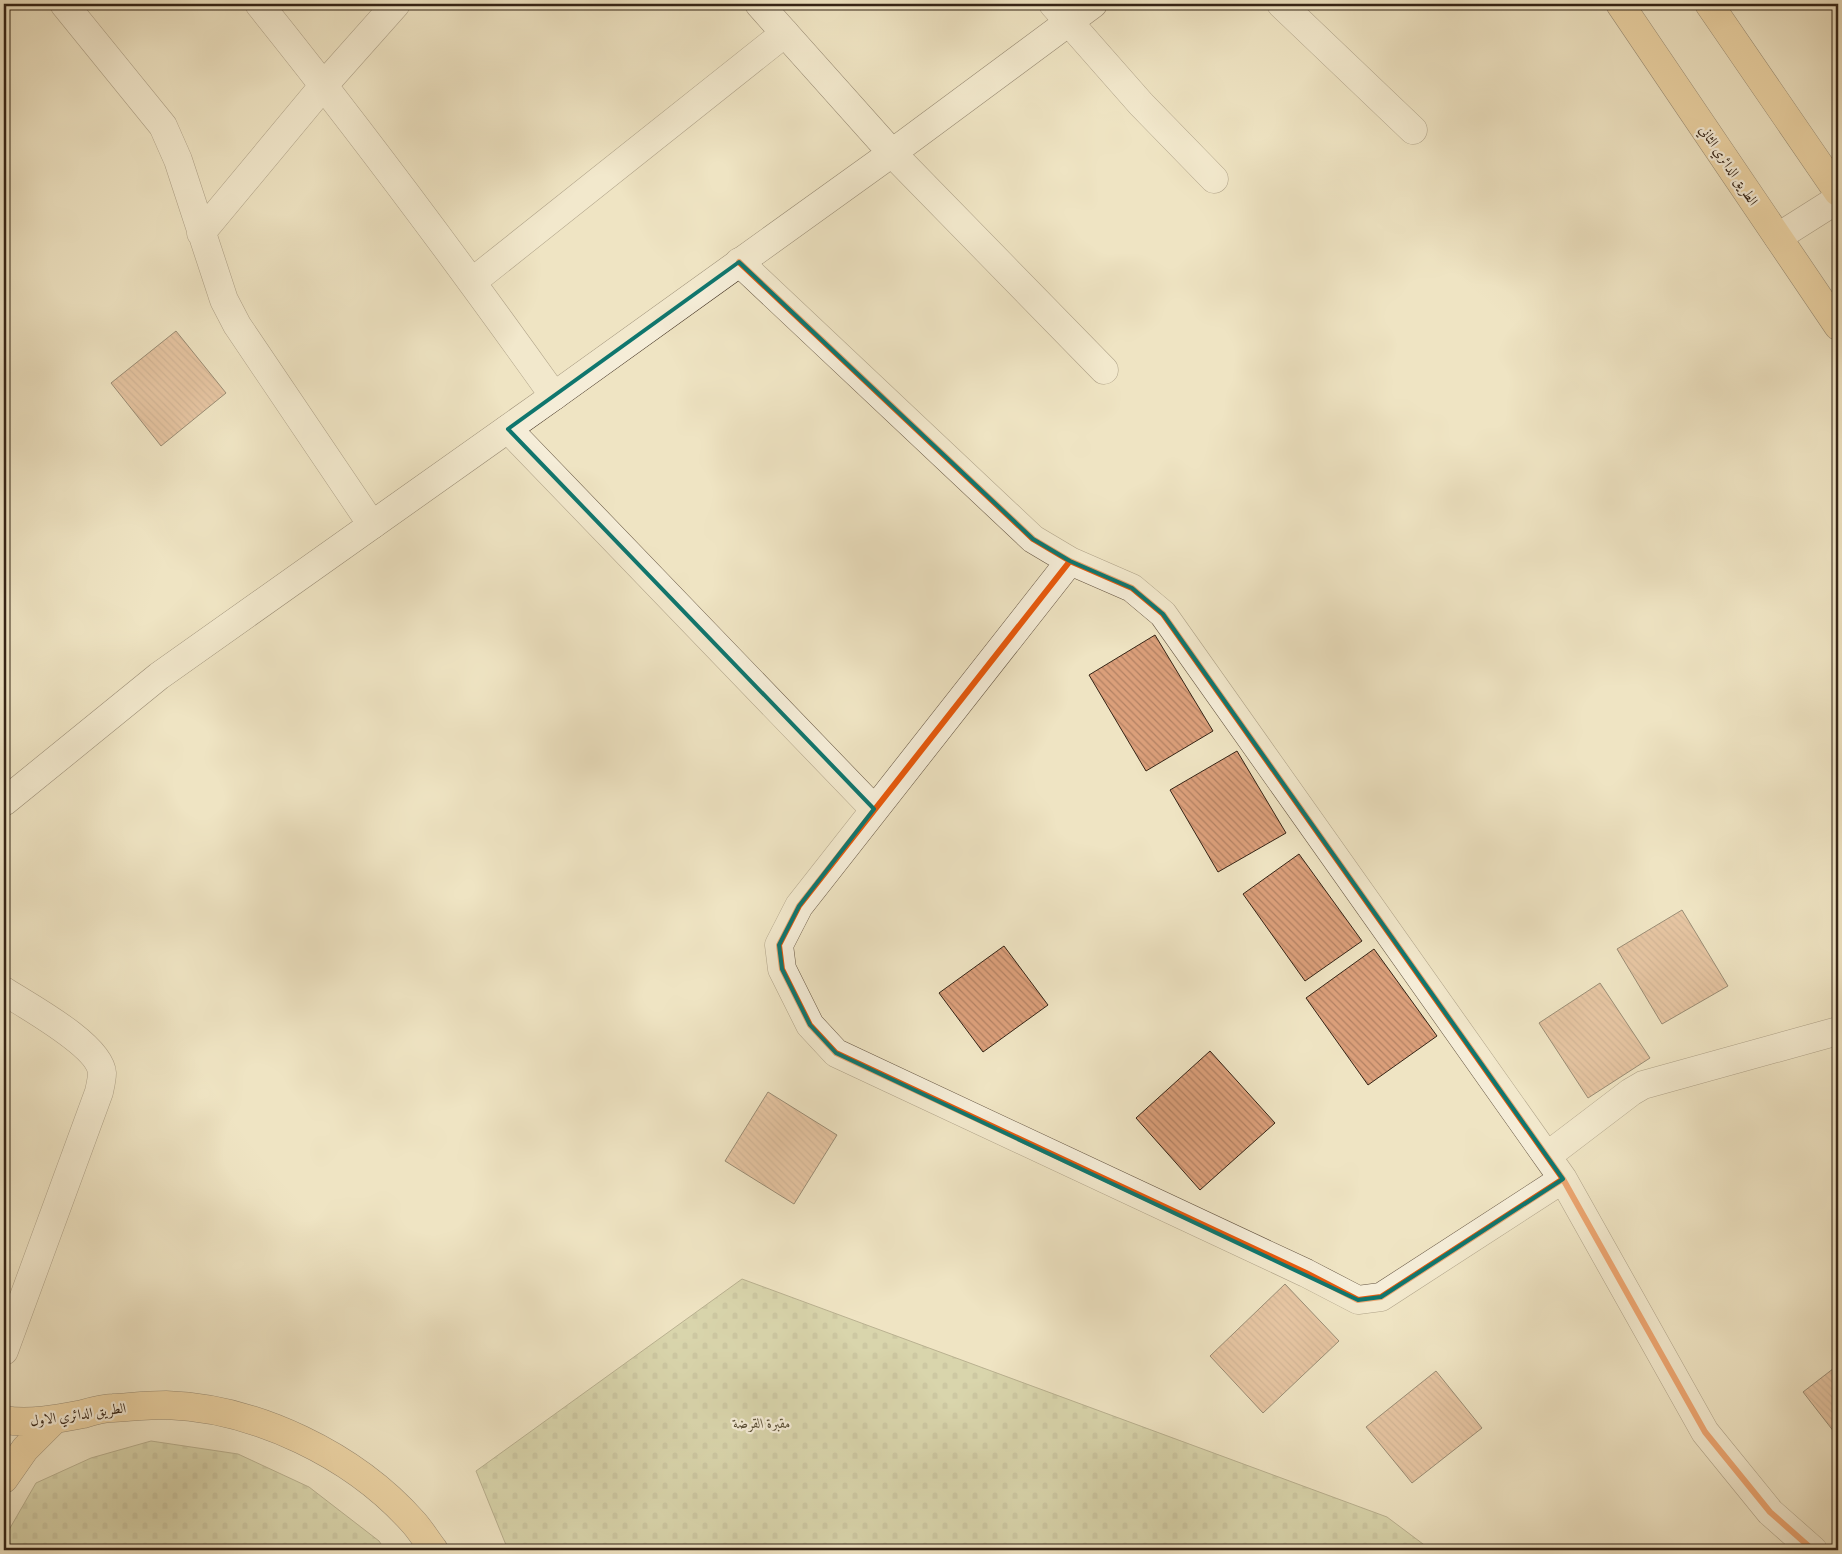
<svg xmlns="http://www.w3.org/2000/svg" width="1842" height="1554" font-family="'IM FELL Great Primer',Amiri,serif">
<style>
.cemetery{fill:url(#cemetery-stones);stroke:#7a7453}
.building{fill:url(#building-back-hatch);stroke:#352416}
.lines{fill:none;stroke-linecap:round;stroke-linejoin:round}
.street-casing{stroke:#645441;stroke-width:29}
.secondary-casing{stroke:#352416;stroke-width:29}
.primary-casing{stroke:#352416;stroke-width:29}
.street{stroke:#f5edd8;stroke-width:28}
.secondary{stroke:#f5edd8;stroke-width:28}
.primary{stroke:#e8c282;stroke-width:28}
.cycleway-casing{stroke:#f5edd8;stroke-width:9}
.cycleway{stroke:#e8590c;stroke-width:6}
.marked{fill:none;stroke:#0f766e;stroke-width:4;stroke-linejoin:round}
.labels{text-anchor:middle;stroke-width:4.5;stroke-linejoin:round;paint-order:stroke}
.street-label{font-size:14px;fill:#352416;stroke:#f5edd8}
.park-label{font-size:14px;font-style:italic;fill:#574c34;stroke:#f5edd8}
</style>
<defs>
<pattern id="cemetery-stones" width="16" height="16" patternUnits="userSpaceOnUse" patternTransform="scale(1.25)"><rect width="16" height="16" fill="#bec390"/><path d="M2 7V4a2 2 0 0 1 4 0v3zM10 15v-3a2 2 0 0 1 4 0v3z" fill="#a4a77b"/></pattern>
<pattern id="building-back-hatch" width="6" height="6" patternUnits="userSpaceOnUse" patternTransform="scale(1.25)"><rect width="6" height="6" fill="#db9f7a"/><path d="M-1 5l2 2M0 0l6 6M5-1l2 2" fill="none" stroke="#b28163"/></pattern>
</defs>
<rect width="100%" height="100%" fill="#efe4c3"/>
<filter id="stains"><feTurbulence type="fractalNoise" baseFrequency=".004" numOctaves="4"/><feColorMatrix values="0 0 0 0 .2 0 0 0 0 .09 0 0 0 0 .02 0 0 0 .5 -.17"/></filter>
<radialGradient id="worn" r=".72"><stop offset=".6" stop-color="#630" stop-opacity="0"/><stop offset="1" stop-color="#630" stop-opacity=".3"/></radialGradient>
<path class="cemetery" d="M742 1279 1387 1517 1431 1550H508L476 1471Z
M151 1441 238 1454 309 1487 379 1541 385 1550H4L6 1535 36 1483 91 1458Z"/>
<path class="building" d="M176 331 226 393 161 446 111 383Z
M1155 635 1213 731 1146 771 1089 675Z
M1237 751 1286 833 1218 872 1170 790Z
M1299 854 1362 941 1305 981 1243 894Z
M1682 910 1728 986 1662 1024 1617 949Z
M1004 946 1048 1005 983 1052 939 993Z
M1374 949 1437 1036 1368 1085 1306 998Z
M1600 983 1650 1058 1588 1098 1539 1023Z
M1210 1051 1275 1123 1200 1190 1136 1118Z
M768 1092 837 1135 794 1204 725 1161Z
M1285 1284 1339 1341 1263 1413 1210 1356Z
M1838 1365V1437L1803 1392Z
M1436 1371 1482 1428 1412 1483 1366 1427Z"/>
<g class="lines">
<g class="street-casing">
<path id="street" d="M64 4 163 126 178 160 224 300 237 325 372 525
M259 4C361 131 459 263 554 396
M1053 4 1141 104 1214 179
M1281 4 1413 130
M892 153 1104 370
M201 233 324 85 396 4
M1778 237 1838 199
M739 262 1033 539 1070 561 1132 588 1163 614 1563 1179 1705 1432 1770 1512 1813 1550
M472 282 785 33
M508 429 874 809
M1070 561 799 906 779 945 782 969 810 1025 836 1053 1306 1273 1358 1300 1381 1297 1563 1179
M4 991C27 1006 100 1045 102 1073 102 1079 100 1087 99 1092L4 1351
M1547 1156 1631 1092 1643 1085 1838 1031"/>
</g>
<g class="secondary-casing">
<path id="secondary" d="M759 4 892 153
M4 802 159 676 554 396 892 153 1093 4"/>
</g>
<g class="primary-casing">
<path id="primary" d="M1620 4 1838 326
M1709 4 1838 192
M4 1420C30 1424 57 1419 83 1414 93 1411 103 1408 113 1408 130 1407 148 1405 166 1405 256 1408 354 1455 414 1523 421 1531 427 1541 434 1550
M4 1479 25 1449 54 1420"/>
</g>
<use href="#street" class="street"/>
<use href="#secondary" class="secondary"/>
<use href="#primary" class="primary"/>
<g class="cycleway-casing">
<path id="cycleway" d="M739 262 1033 539 1070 561 1132 588 1163 614 1563 1179 1705 1432 1770 1512 1813 1550
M1070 561 799 906 779 945 782 969 810 1025 836 1053 1306 1273 1358 1300 1381 1297 1563 1179"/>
</g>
<use href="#cycleway" class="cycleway"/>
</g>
<path d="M0 0H1842V1554H0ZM739 262 1033 539 1070 561 1132 588 1163 614 1563 1179 1381 1297 1358 1300 836 1053 810 1025 782 969 779 945 799 906 874 809 508 429Z" fill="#efe4c3" fill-opacity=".55" fill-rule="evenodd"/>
<path class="marked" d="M739 262 1033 539 1070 561 1132 588 1163 614 1563 1179 1381 1297 1358 1300 836 1053 810 1025 782 969 779 945 799 906 874 809 508 429Z"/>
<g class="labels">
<g class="street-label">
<text transform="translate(1729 165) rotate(56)" y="5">الطريق الدائري الثاني</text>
<text transform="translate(78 1414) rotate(-8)" y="5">الطريق الدائري الاول</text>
</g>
<g class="park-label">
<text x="762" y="1428">مقبرة القرضة</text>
</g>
</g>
<rect width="1842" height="1554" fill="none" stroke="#efe4c3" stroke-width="20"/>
<rect x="5" y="5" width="1832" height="1544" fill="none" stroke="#352416" stroke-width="2.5"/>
<rect x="10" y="10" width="1822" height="1534" fill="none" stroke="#352416"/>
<rect width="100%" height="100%" filter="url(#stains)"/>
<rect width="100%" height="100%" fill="url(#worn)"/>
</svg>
